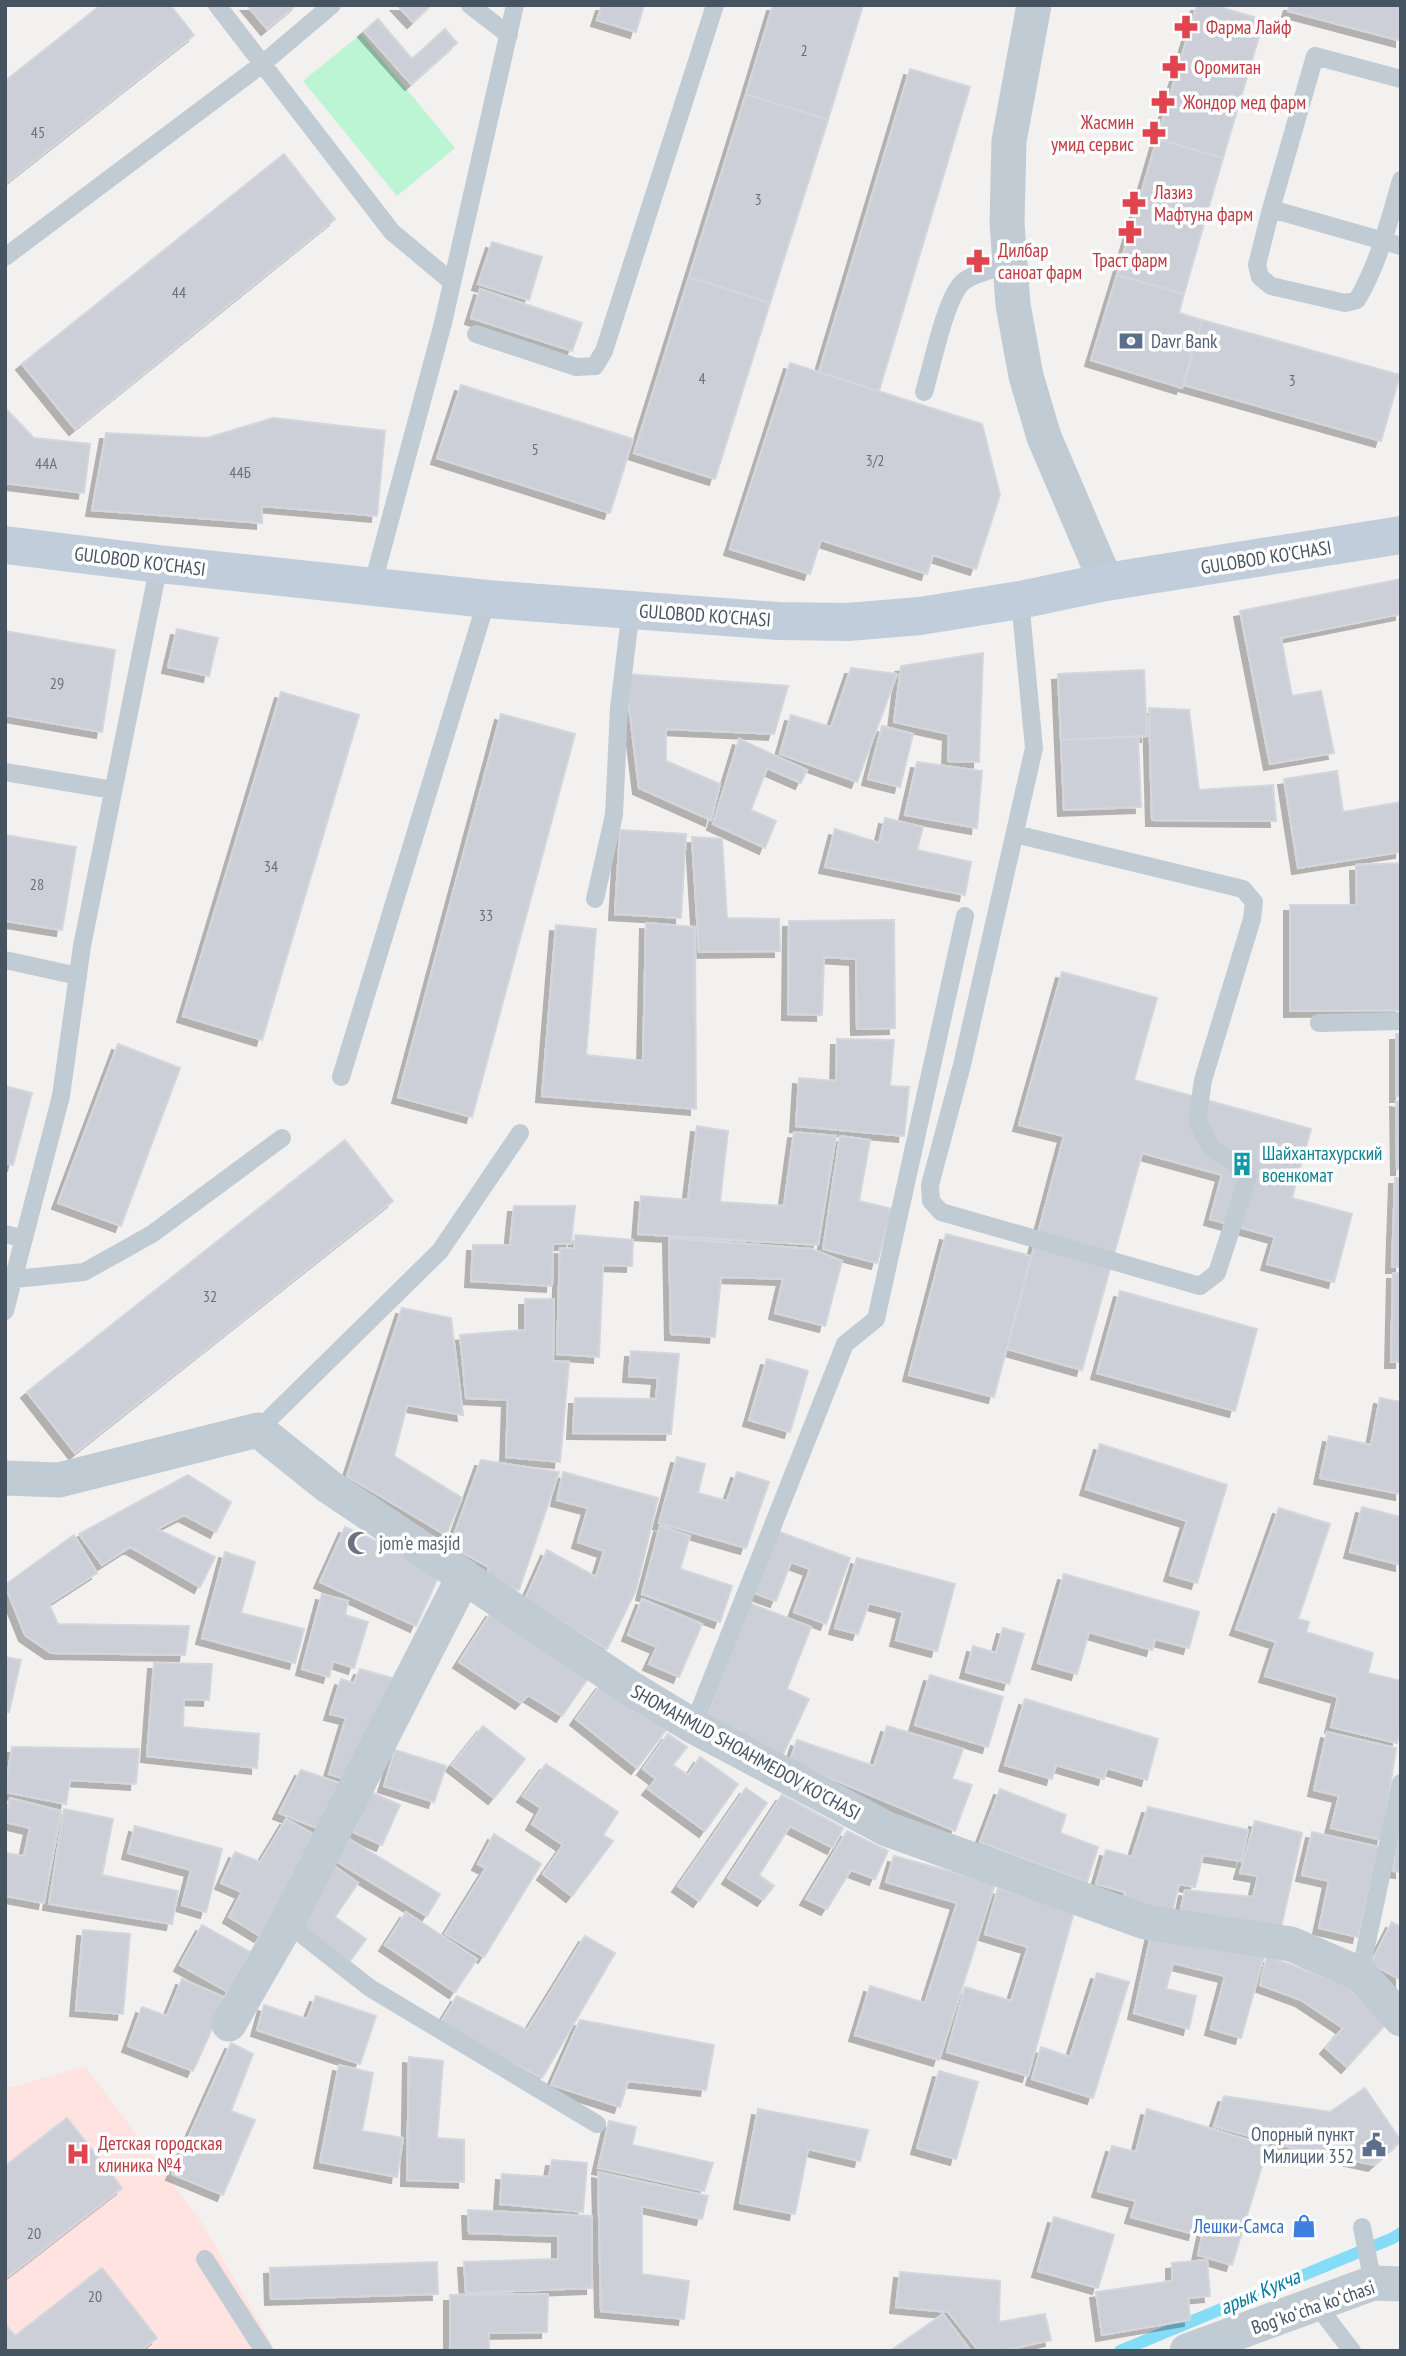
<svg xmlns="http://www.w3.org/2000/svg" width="1406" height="2356" font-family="'PT Sans Narrow',sans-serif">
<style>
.medical{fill:#fee3e0}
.green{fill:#bbf5d3}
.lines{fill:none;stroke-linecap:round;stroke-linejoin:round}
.stream{stroke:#84dcf6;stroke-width:12}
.building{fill:#cccfd7;stroke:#d4d6dd;stroke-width:2;filter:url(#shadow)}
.lane{stroke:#c0cbd4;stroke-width:18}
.street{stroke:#c0cbd4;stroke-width:35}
.secondary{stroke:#c1cddb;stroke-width:38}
.labels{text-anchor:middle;stroke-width:7;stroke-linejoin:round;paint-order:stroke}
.number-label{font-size:16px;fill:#68727e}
.health-label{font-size:19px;fill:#be3a42;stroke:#fff;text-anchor:start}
.service-label{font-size:19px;fill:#4e5e75;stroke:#fff;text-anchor:start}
.street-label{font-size:19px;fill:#465361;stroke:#fff}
.culture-label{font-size:19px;fill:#0d838f;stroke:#fff;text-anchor:start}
.worship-label{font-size:19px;fill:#5b616d;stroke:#fff;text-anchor:start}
.shop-label{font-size:19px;fill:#366cbe;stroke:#fff;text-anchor:end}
.water-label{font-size:21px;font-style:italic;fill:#037ba1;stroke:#fff}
</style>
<defs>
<filter id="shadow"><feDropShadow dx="-6" dy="6" stdDeviation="0" flood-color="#0004"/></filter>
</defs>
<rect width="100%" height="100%" fill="#f3f1f0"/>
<path class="medical" d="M85 2066 201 2221 276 2351H5V2085L13 2087Z"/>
<path class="green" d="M361 34 455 148 397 196 303 81Z"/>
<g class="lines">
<path class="stream" d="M1120 2351 1393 2238 1401 2233"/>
</g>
<path class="building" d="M101 5H170L194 35 5 184V81Z
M247 5H296L267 29Z
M397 5H431L413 22Z
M602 5H644L636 32 597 20Z
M773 5H863L828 120 746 94Z
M1197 5H1213L1264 20 1223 158 1157 139Z
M1290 5H1401V41L1288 11Z
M378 19 412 59 445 29 457 43 411 84 364 31Z
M910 69 970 87 879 391 819 372Z
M746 94 828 120 770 303 689 277Z
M1157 139 1223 158 1184 294 1117 275Z
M284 154 335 219 75 429 22 364Z
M492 242 542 257 529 300 478 284Z
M1117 275 1184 294 1179 313 1202 320 1182 388 1091 360Z
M689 277 770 303 715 479 634 453Z
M480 289 582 323 572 351 471 318Z
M1202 320 1400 375 1381 441 1184 385Z
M790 363 982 424 1000 495 976 569 933 555 927 574 821 540 810 574 730 549Z
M461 385 633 439 610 513 437 458Z
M5 408 34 438 90 444 84 493 5 483Z
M273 418 385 431 377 516 262 506V523L92 510 106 433 207 438Z
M1401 579V614L1281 638 1292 696 1321 691 1334 753 1270 764 1240 611Z
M177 629 218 638 209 676 168 667Z
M5 631 115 650 102 732 5 715Z
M983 653 979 762 948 761 949 734 894 722 901 666Z
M851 668 897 674 857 782 780 754 791 715 831 727Z
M1144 670 1147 736 1061 740 1058 674Z
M625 674 788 686 774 734 666 729V761L720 784 711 820 639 788Z
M281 692 359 715 262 1040 183 1016Z
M1149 708 1189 710 1199 790 1273 785 1276 821 1152 820Z
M501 714 575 734 472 1117 398 1097Z
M882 726 913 734 900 787 868 779Z
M1138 736 1141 807 1064 810 1061 740Z
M739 739 807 770 801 783 767 768 751 810 776 821 765 848 713 824Z
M917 762 982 771 977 828 905 815Z
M1337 771 1343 812 1401 802V852L1298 868 1284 779Z
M885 818 923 827 917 850 971 862 965 895 825 867 835 829 879 843Z
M620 830 686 834 681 918 615 914Z
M5 835 76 847 62 930 5 921Z
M692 837 722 839 727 918 779 919 780 951 699 952Z
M1401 863V1010L1290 1011V905H1357L1356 865Z
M894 920 895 1028 857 1029 856 959 824 957 822 1015 788 1014 789 921Z
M646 923 695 927 696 1109 542 1096 556 925 596 929 586 1055 643 1061Z
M1062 972 1157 998 1134 1080 1311 1129 1292 1198 1352 1214 1334 1282 1267 1264 1275 1237 1210 1219 1222 1175 1142 1153 1082 1370 1007 1349 1064 1136 1019 1125Z
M1396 1034H1401V1096H1396Z
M837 1039 894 1040 890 1086 909 1087 904 1136 796 1126 799 1078 836 1081Z
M118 1044 180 1068 121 1226 58 1203Z
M5 1086 32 1093 13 1165 5 1163Z
M1396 1101 1401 1102V1169H1397Z
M697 1126 728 1131 720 1202 784 1206 794 1132 836 1136 818 1245 638 1234 641 1196 688 1200Z
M840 1136 870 1140 859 1201 892 1209 877 1263 823 1249Z
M345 1140 393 1201 75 1453 27 1392Z
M1395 1178H1401V1267H1392Z
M514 1206H575L571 1244H553L552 1286 471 1281 473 1245H510Z
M946 1234 1031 1256 994 1397 909 1375Z
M575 1235 633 1240 632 1266 603 1265 599 1357 557 1354 560 1248 574 1249Z
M669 1238 812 1249 842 1261 825 1326 775 1313 783 1279 721 1277 715 1337 671 1334Z
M1393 1273H1401V1362H1391Z
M1120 1291 1257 1329 1235 1411 1097 1373Z
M525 1299H554L553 1361 569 1362 560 1462 506 1457 508 1400 466 1398 460 1335 525 1330Z
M402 1308 451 1318 463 1415 407 1405 394 1456 462 1498 446 1535 347 1476Z
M631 1351 679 1354 671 1434 573 1433 575 1398 656 1399 658 1378 629 1376Z
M767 1359 808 1371 790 1432 749 1420Z
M1380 1398 1401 1402V1494L1320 1478 1329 1436 1371 1445Z
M1100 1444 1227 1485 1197 1583 1170 1575 1187 1521 1086 1489Z
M677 1457 705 1464 698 1493 727 1501 737 1472 769 1482 746 1548 659 1523Z
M481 1460 559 1472 519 1590 486 1579 489 1567 450 1546Z
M563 1472 658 1498 636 1590 607 1649 525 1599 547 1550 596 1577 604 1551 578 1542 588 1508 557 1500Z
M188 1475 231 1502 216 1532 184 1515 157 1529 215 1557 200 1587 130 1547 102 1565 79 1534Z
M1362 1507 1401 1517V1565L1350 1552Z
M1279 1508 1330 1524 1298 1619 1309 1622 1306 1632 1373 1653 1368 1673 1401 1681V1725L1397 1743 1331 1727 1338 1697 1265 1676 1276 1642 1236 1629Z
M660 1526 690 1536 680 1569 732 1586 720 1622 642 1594Z
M345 1527 441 1571 416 1626 320 1582Z
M774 1530 850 1558 826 1624 794 1612 810 1569 791 1562 776 1601 751 1592Z
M74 1535 97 1573 49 1604 58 1624 189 1626 185 1655 51 1653 25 1635 5 1585Z
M225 1552 255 1562 241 1613 304 1629 295 1663 202 1638Z
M857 1558 955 1584 937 1651 896 1640 903 1612 869 1603 858 1634 835 1628Z
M1064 1574 1199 1612 1189 1648 1155 1639 1152 1650 1089 1632 1077 1674 1038 1663Z
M322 1594 348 1601 345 1615 368 1622 354 1668 333 1661 329 1677 302 1669Z
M642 1599 702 1624 679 1677 649 1664 657 1647 628 1635Z
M749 1603 811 1627 787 1689 809 1699 779 1763 703 1726Z
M492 1611 591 1674 562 1716 528 1695 521 1703 459 1662Z
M1003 1628 1024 1634 1009 1684 966 1672 973 1646 996 1653Z
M5 1657 21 1660 9 1712H5Z
M154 1663 212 1664 209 1700 184 1699 183 1727 259 1734 257 1768 147 1756Z
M360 1669 392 1678 358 1783 329 1774 346 1718 330 1714 341 1679 354 1683Z
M930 1675 1003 1697 988 1747 915 1725Z
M602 1683 666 1730 637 1768 576 1719Z
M1025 1699 1158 1739 1147 1780 1107 1768 1104 1779 1056 1765 1052 1779 1005 1765Z
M483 1726 525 1759 494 1798 452 1765Z
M887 1726 963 1749 952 1779 972 1785 955 1831 790 1761 797 1740 874 1766Z
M1327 1732 1396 1748 1382 1840 1331 1828 1339 1796 1314 1790Z
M668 1734 687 1747 673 1765 688 1775 700 1757 738 1784 705 1831 648 1789 656 1779 643 1769Z
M12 1747 139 1749 136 1784 70 1780 66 1804 5 1792Z
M395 1750 446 1766 434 1802 384 1786Z
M546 1764 618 1812 603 1835 613 1841 572 1896 543 1874 563 1845 532 1824 541 1808 523 1796Z
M301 1770 354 1788 327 1832 279 1813Z
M746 1788 767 1803 699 1901 678 1886Z
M1000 1789 1066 1815 1060 1833 1098 1847 1087 1882 980 1842Z
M371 1792 400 1805 382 1845 353 1832Z
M782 1795 843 1828 833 1848 790 1826 759 1875 774 1886 763 1900 728 1878Z
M10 1798 61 1811 44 1903 5 1896 6 1853 24 1856 30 1828 5 1822Z
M1148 1807 1248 1830 1241 1861 1203 1855 1195 1887 1179 1884 1172 1912 1124 1900 1125 1892 1096 1884 1106 1850 1132 1857Z
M64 1809 113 1819 102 1875 178 1891 172 1924 49 1904Z
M1401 1815V1872L1393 1871Z
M286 1819 324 1840 260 1936 229 1917 242 1892 221 1883 235 1852 260 1862Z
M1255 1821 1302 1833 1281 1928 1180 1914 1185 1890 1253 1897 1258 1876 1240 1873Z
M135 1826 222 1849 206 1912 182 1905 191 1870 128 1853Z
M847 1831 888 1851 875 1879 851 1870 827 1909 806 1899Z
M1312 1832 1379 1847 1358 1937 1319 1928 1329 1881 1302 1875Z
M494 1834 541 1864 484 1957 445 1934 486 1868 478 1864Z
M349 1839 440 1894 427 1916 336 1861Z
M894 1856 995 1884 939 2060 855 2035 870 1986 925 2003 957 1903 886 1882Z
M333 1865 358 1883 335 1917 366 1939 350 1961 298 1921Z
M998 1888 1074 1912 1028 2076 947 2052 965 1987 1011 2001 1028 1947 985 1934Z
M406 1912 477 1959 455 1992 385 1945Z
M1392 1922 1401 1927V1980L1371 1963Z
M202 1925 250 1952 228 1992 180 1965Z
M83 1930 130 1934 123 2014 76 2010Z
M1152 1931 1264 1956 1241 2038 1211 2029 1225 1976 1173 1963 1166 1989 1196 1996 1189 2029 1134 2013Z
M585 1936 615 1953 542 2078 439 2025 457 1996 527 2030Z
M1267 1956 1345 1985 1386 2024 1347 2067 1326 2048 1343 2028 1301 2000 1260 1985Z
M1097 1973 1129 1982 1093 2098 1032 2079 1041 2047 1070 2057Z
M182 1979 226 1998 193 2071 128 2046 142 2007 167 2016Z
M316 1996 376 2016 360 2064 257 2030 264 2005 307 2019Z
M580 2020 714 2045 706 2090 628 2081 620 2107 551 2085Z
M231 2043 253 2054 231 2111 255 2120 223 2195 172 2174Z
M409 2057 443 2061 437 2138 464 2140V2182L407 2180Z
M339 2065 373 2073 362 2131 403 2138 397 2177 320 2162Z
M939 2071 978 2082 956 2159 917 2148Z
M1365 2088 1401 2141 1374 2165 1289 2147 1214 2126 1224 2096 1330 2112Z
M758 2109 868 2130 860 2161 808 2149 795 2214 740 2203Z
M1147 2109 1268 2146 1232 2265 1198 2255 1206 2218 1198 2216 1194 2234 1131 2217 1136 2201 1098 2191 1112 2146 1136 2152Z
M67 2118 122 2188 5 2279V2166Z
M609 2121 636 2127 632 2145 713 2163 704 2191 598 2168Z
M552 2160 587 2163 583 2212 500 2204 502 2174 549 2177Z
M598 2172 708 2196 702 2219 642 2206V2274L689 2281 684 2319 601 2311Z
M468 2210 592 2216V2288L466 2293 464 2262 558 2259V2236L469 2233Z
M1054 2217 1114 2235 1098 2288 1038 2271Z
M1207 2260 1210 2296 1188 2298 1190 2320 1102 2335 1096 2292 1172 2281V2263Z
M437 2262 438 2294 271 2299 270 2268Z
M102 2268 157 2338 140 2351H5V2324L15 2336Z
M900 2272 1000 2281 999 2322 1045 2314 1051 2340 1002 2351H979L948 2312 896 2307Z
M548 2294 547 2332 489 2333V2351H450V2295Z
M943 2314 971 2351H890Z"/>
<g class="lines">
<path class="lane" d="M217 5 392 232 452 282
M470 5 509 35
M1401 79 1315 56 1271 209 1401 246
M1271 209 1257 265 1260 277 1271 286 1345 303 1357 300C1379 263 1389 221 1401 180
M5 257 261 65 332 5
M476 334 576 367 595 366 604 351 715 5
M924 392C932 367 945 298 963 282 975 272 996 269 1010 265
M372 587 443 323 515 5
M5 772 113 790
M1015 834 1243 889 1254 902 1252 919 1203 1080 1197 1121 1212 1149 1240 1165 1248 1177 1217 1273 1200 1286 941 1212 931 1201 930 1185 962 1065 1034 748 1020 600
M595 899 614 815 619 708 631 609
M5 960 78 976
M1319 1023 1401 1021
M341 1077 487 599
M5 1234 24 1239
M15 1279 84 1272 152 1234 282 1138
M5 1311 61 1096 82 946 159 564
M258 1430 440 1251 520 1133
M693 1726 845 1344 876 1319 965 916
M287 1923 370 1988 597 2124
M1360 1974 1401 1783
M1362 2227 1373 2283
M205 2259 264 2351
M1316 2304 1352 2351"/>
<path class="street" d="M1034 5 1009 141 1007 223 1013 305 1026 376 1044 437 1106 582
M5 1478 59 1480 258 1430 328 1486 632 1689 693 1726 887 1829 1145 1922 1291 1944 1360 1974 1401 2019
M229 2024 287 1923 464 1576
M1187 2351 1373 2283 1401 2284"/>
<path class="secondary" d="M5 545 159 564 487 599 778 621 848 622 920 616 1020 600 1106 582 1401 535"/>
</g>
<defs>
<g id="pharmacy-bare" transform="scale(1.89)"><path d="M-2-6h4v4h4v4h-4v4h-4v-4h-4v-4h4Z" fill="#e0444e" stroke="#fff" stroke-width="2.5" paint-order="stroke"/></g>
<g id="bank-bare" transform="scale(1.89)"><path d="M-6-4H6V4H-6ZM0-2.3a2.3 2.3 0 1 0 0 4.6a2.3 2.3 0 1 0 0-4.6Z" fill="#5c6f8a" stroke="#fff" stroke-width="2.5" paint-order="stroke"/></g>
<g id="building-bare" transform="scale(1.89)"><path d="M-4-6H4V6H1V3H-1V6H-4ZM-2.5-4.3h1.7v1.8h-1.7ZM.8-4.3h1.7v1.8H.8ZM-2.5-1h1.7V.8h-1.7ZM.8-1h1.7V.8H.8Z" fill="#0f9aa8" stroke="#fff" stroke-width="2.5" paint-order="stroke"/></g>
<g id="mosque-bare" transform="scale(1.89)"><path d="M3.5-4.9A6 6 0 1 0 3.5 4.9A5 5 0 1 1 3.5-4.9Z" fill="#6b7280" stroke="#fff" stroke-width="2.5" paint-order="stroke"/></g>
<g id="civic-bare" transform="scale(1.89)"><path d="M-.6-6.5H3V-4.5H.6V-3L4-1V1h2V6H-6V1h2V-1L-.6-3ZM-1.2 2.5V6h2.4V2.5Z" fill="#5c6f8a" stroke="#fff" stroke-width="2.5" paint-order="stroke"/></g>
<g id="hospital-bare" transform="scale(1.89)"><path d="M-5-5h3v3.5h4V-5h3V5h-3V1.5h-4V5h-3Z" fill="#e0444e" stroke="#fff" stroke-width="2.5" paint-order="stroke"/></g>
<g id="shop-bare" transform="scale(1.89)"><path d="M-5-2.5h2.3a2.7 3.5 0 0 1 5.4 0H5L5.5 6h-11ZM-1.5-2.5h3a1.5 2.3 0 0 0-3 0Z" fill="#3f7fe0" stroke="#fff" stroke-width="2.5" paint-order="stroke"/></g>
</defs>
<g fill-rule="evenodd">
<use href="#pharmacy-bare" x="1186" y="27"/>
<use href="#pharmacy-bare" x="1174" y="67"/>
<use href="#pharmacy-bare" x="1163" y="102"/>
<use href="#pharmacy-bare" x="1154" y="133"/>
<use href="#pharmacy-bare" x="1134" y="203"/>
<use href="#pharmacy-bare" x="1130" y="232"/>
<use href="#pharmacy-bare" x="978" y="261"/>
<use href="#bank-bare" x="1131" y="341"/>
<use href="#building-bare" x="1242" y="1164"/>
<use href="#mosque-bare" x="359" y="1543"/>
<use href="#civic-bare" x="1374" y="2145"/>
<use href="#hospital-bare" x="78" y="2154"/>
<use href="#shop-bare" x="1304" y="2226"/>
</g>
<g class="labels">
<g class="number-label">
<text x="804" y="56">2</text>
<text x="38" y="138">45</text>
<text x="758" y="205">3</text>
<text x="179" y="298">44</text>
<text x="702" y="384">4</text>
<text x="1292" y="386">3</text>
<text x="535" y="455">5</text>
<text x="875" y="466">3/2</text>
<text x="46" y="469">44A</text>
<text x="240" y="478">44Б</text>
<text x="57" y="689">29</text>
<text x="271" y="872">34</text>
<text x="37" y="890">28</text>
<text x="486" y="921">33</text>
<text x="210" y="1302">32</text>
<text x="34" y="2239">20</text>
<text x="95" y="2302">20</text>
</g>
<g class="health-label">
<text x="1206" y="34">Фарма Лайф</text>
<text x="1194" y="74">Оромитан</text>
<text x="1183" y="109">Жондор мед фарм</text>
<text x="1134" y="129" text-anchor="end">Жасмин<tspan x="1134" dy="22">умид сервис</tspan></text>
<text x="1154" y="199">Лазиз<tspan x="1154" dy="22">Мафтуна фарм</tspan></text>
<text x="998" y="257">Дилбар<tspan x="998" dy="22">саноат фарм</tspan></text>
<text x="1130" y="267" text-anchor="middle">Траст фарм</text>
<text x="98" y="2150">Детская городская<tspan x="98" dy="22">клиника №4</tspan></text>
</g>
<g class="service-label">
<text x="1151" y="348">Davr Bank</text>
<text x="1354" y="2141" text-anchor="end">Опорный пункт<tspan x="1354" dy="22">Милиции 352</tspan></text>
</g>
<g class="street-label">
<text transform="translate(1266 557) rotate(-9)" y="7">GULOBOD KO'CHASI</text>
<text transform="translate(140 561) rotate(7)" y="7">GULOBOD KO'CHASI</text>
<text transform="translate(705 615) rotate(4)" y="7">GULOBOD KO'CHASI</text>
<text transform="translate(746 1752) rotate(29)" y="7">SHOMAHMUD SHOAHMEDOV KO'CHASI</text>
<text transform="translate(1313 2307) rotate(-19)" y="7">Bogʻkoʻcha koʻchasi</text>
</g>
<g class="culture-label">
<text x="1262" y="1160">Шайхантахурский<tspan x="1262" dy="22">военкомат</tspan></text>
</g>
<g class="worship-label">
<text x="379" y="1550">jom'e masjid</text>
</g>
<g class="shop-label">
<text x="1284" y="2233">Лешки-Самса</text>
</g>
<g class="water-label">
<text transform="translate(1260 2292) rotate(-23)" y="7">арык Кукча</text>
</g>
</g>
<rect width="1406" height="2356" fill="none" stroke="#465361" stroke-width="14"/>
</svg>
